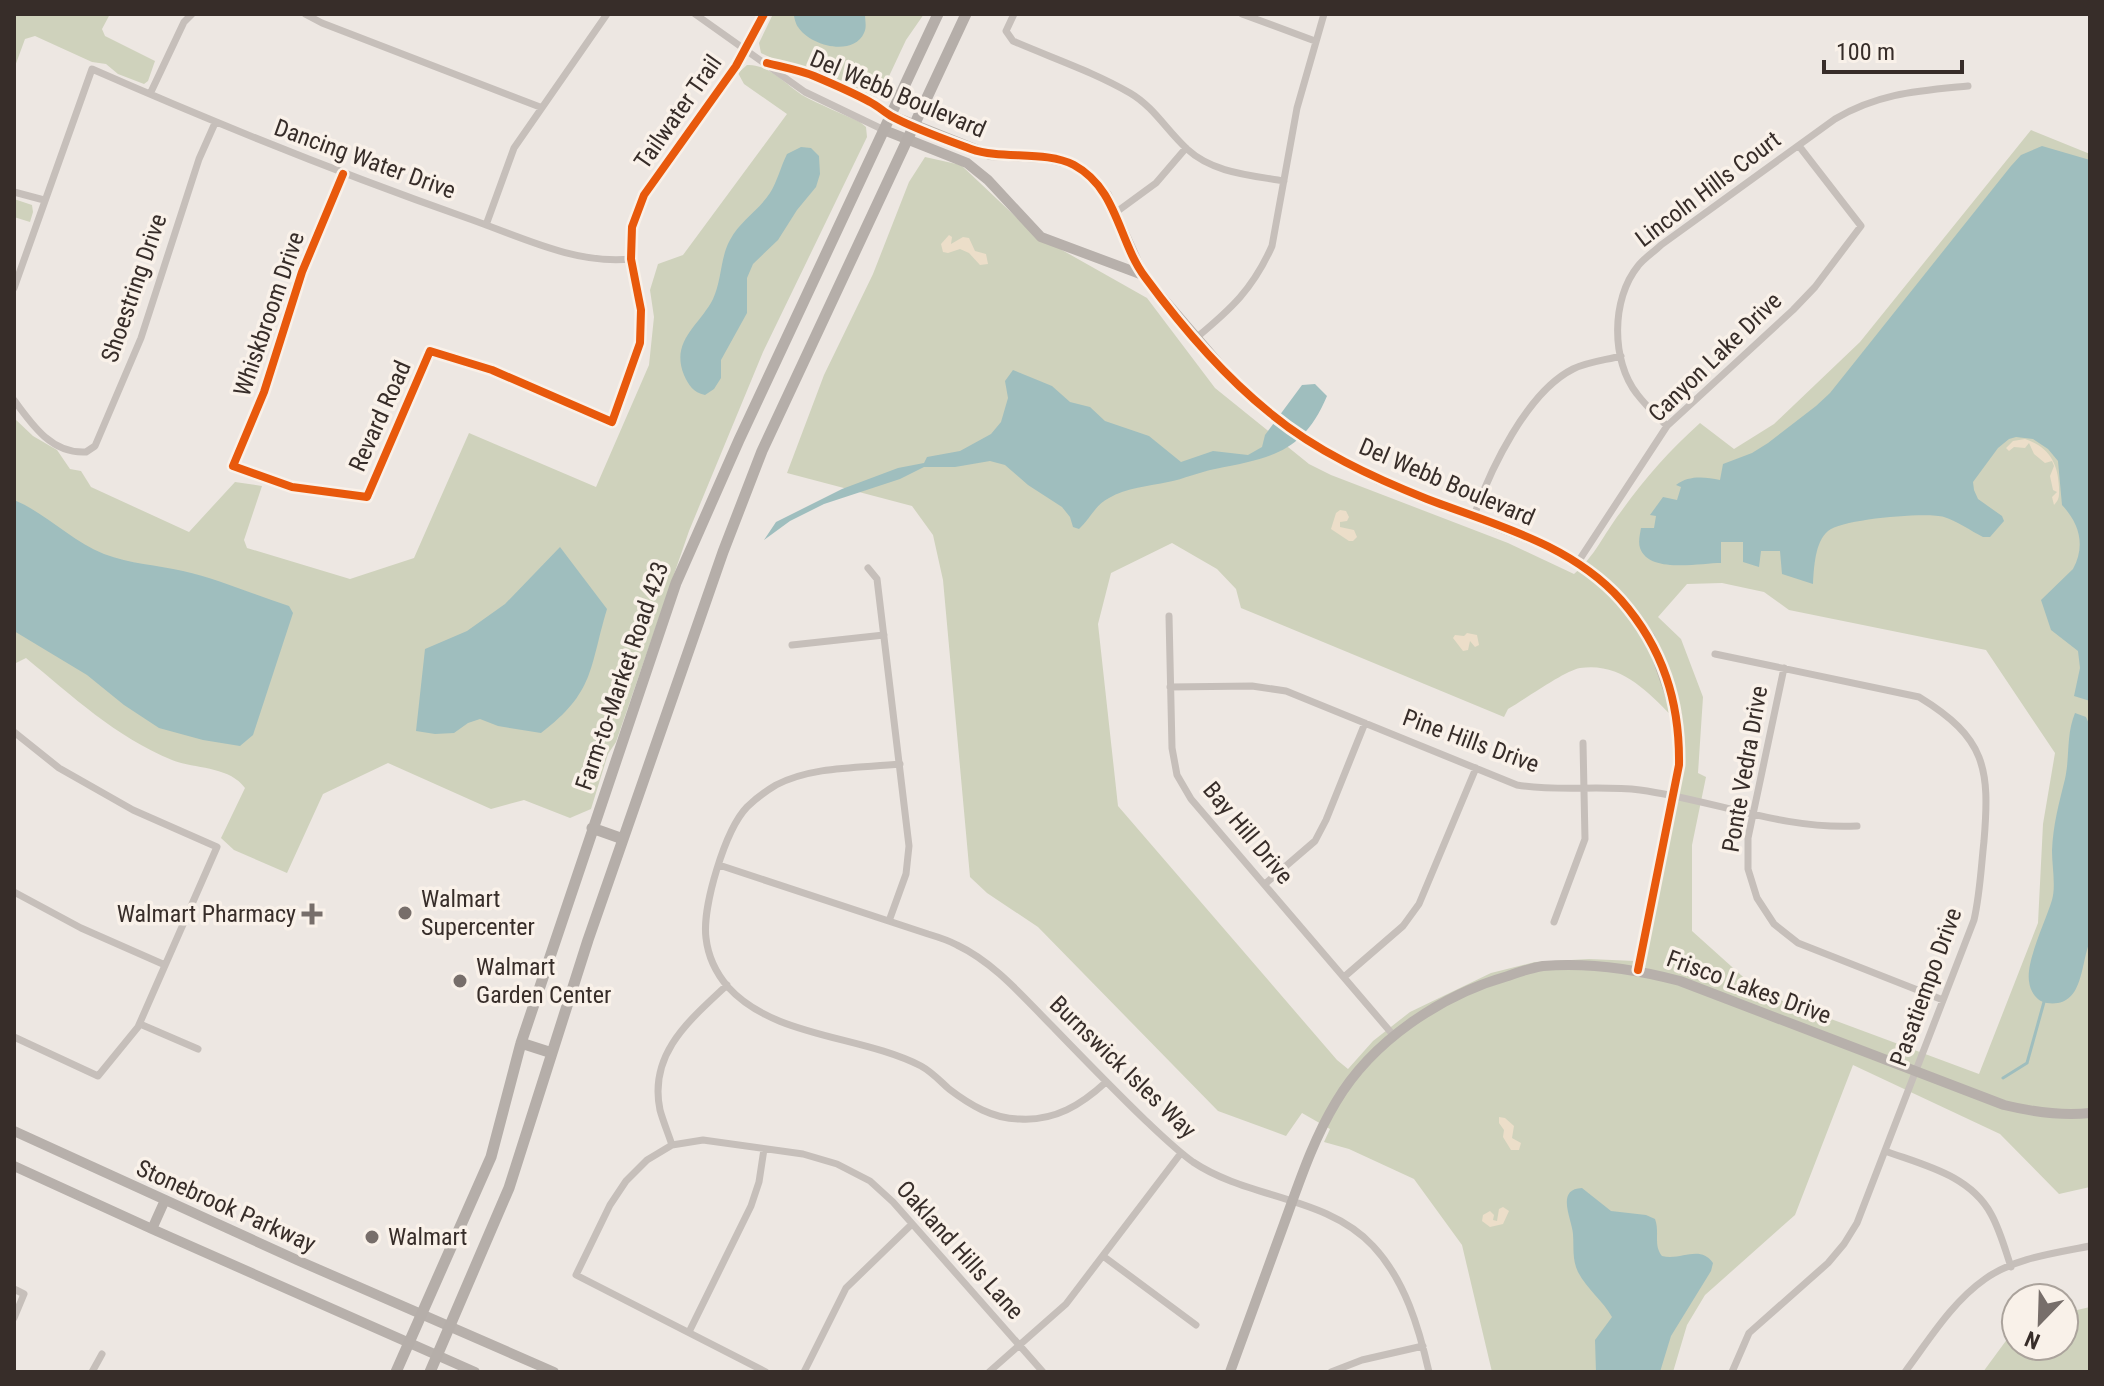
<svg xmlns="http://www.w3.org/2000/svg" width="2104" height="1386" font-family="'Roboto Condensed',sans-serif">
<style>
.green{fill:#cfd2bc;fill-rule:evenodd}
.sand{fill:#ecdec9}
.water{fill:#9fbebe}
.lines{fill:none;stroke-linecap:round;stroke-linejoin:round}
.stream{stroke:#9fbebe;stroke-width:3}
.street{stroke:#c6bfba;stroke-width:7}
.secondary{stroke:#b7b0ab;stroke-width:10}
.primary{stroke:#b5aea9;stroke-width:11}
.cycleway-casing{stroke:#f9f1e9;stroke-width:13}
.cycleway{stroke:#e8590c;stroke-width:8}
.poi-dot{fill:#776e6a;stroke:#f9f1e9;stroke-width:3}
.labels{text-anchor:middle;stroke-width:7;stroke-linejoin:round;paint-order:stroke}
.street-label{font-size:24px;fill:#372d29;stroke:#f9f1e9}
.poi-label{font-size:24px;fill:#372d29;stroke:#f9f1e9;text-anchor:start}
</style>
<rect width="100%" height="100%" fill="#ede7e2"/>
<path class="green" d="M14 14H110L102 29 105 36 155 61 148 81 144 84 118 74 106 64 92 62 35 36 25 39 14 69Z
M773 14H924L906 40 883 89 879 96 869 97 824 76 782 63 761 53 759 43Z
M747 65C769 64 785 84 802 95 820 105 841 113 860 122L866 127 867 137 763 352 689 531 616 742 608 754 591 809 570 818 524 800 491 809 388 763 323 794 287 873 234 850 221 838 245 788C229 766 195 769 172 760 116 737 72 696 26 658L14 664V418L33 436 57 450 70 469 81 471 91 487 189 532 235 482 262 486 244 540 247 548 350 579 414 558 469 433 596 487 649 365 654 317 650 290 658 264 683 255 787 114 744 84 738 73Z
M2031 130 2090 154V1187L2059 1194 2000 1134 1853 1065 1795 1215 1705 1295 1687 1325 1673 1372H1492L1462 1245 1414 1179 1349 1149 1324 1142 1330 1129 1302 1113 1286 1136 1218 1111 1038 927 987 893 970 877 943 580 933 535 912 506 787 473 824 375 873 274 909 182 925 157 961 165 1016 217 1062 250 1147 298 1215 388 1309 464 1331 475 1508 543 1574 574C1596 555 1603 535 1620 513 1645 478 1668 452 1700 423L1734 449 1774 424 1860 342ZM1172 543 1217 569 1236 589 1241 608 1504 717 1508 709C1524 700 1564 671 1580 668 1620 662 1646 690 1672 716L1673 769 1635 961 1589 959 1535 962 1491 973 1410 1012 1373 1041 1348 1069 1337 1060 1118 806 1098 624 1111 573ZM1722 583 1764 592 1789 610 1986 650 2055 753 2043 824 2038 923 1979 1074 1761 993 1692 931V845L1706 777 1698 773 1703 697 1681 639 1658 617 1687 584Z
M14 199 32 205 33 212 30 222 14 217Z
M2090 1307V1372H1983L2008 1338 2016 1335V1346H2064V1313Z"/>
<path class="sand" d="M949 235 952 237 951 244 963 237 969 238 975 251 986 254 988 264 980 265 969 253 960 249 948 253 943 252 941 244Z
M2025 439C2049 447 2058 463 2059 487 2059 495 2060 499 2054 505L2052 497 2057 492 2053 490 2050 476 2054 466 2052 461 2045 463 2034 454 2029 443 2025 448 2014 447 2009 451 2006 448 2013 441Z
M1340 510 1346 511 1349 517 1347 521 1340 522V527L1354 530 1357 537 1353 541H1349L1331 529 1336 513Z
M1467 633 1477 635 1479 645 1475 647 1470 641 1468 650 1463 651 1453 638 1455 635 1464 636Z
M1499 1117 1505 1118 1514 1126 1512 1138 1521 1143 1519 1150H1511L1503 1137 1504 1130 1499 1123Z
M1503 1207 1509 1211 1503 1224 1490 1227 1482 1221 1483 1215 1490 1211 1494 1215 1493 1220 1497 1221 1499 1209Z"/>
<path class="water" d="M865 14C865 21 867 27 864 33 853 57 810 46 798 27 796 25 794 17 794 15Z
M2042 146 2090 160V701L2074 696 2080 668 2078 651 2051 630 2041 600 2073 569C2086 545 2079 523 2062 505L2058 461 2048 449 2033 439 2016 437 2009 439 1998 448 1973 482 1974 490 1978 499 2002 516 2004 521 1990 537H1983C1971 531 1957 521 1944 517 1926 512 1843 519 1828 531 1815 542 1814 567 1813 584L1782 574 1780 551H1761L1759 567 1743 562V542H1721V563C1700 563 1649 574 1640 548 1638 542 1640 534 1641 528H1654L1656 516 1650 515 1663 497 1677 500 1681 487 1676 485C1689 475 1705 477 1720 480L1723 464 1752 453 1768 443 1816 406 1830 393 2011 166 2021 155Z
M801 147 811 148 819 156 820 174 816 187 797 210 778 240 753 264 747 278V313L721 360V378L714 389 705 395C693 392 689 386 684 375 670 341 700 325 713 299 722 280 720 258 730 240 740 221 758 211 770 193 777 182 781 166 787 154Z
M1013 370 1052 386 1070 402 1090 407 1105 421 1149 436 1181 462 1213 451 1248 455 1262 447 1265 435 1302 385 1315 384 1327 396C1303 453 1271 458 1215 469 1199 472 1184 479 1168 482 1149 486 1126 488 1109 498 1095 505 1090 519 1079 529L1073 527 1070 517 1062 507 1028 485 1005 465 990 461 955 467H924L900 479 824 504 790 521 764 540 776 522 842 489 898 468 924 463 927 457 960 451 991 434 1001 422 1008 398 1005 381Z
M14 500C46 513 71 541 104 554 130 564 157 565 183 571 219 579 254 595 289 606L293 613 253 735 240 746 203 740 159 728 124 705 87 675 14 631Z
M560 547 607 609C589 669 595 692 541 733L498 726 480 719 468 723 454 733 435 734 416 731 425 649 467 631 505 604Z
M2075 713 2086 717 2090 726V941C2080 965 2084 1008 2047 1003 2036 1001 2030 991 2029 981 2026 961 2046 920 2052 900 2056 886 2052 866 2052 851 2053 825 2059 803 2065 779 2070 756 2066 735 2075 713Z
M1582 1188 1611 1211 1646 1215 1655 1219C1660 1232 1653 1245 1662 1256 1681 1261 1700 1244 1713 1263L1711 1271 1671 1336 1660 1372H1596L1595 1340 1612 1317C1603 1301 1587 1289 1578 1272 1572 1259 1574 1248 1573 1234 1572 1219 1555 1189 1582 1188Z"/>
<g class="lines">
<path class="stream" d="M2003 1078 2027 1063 2044 1002"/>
<path class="street" d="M305 14 322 23 540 107
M695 14 805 92 884 130
M1014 14 1006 31 1013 41C1052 58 1094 72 1130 93 1154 107 1167 131 1187 149 1213 173 1250 175 1284 181
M1242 14 1315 41
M772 64C814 76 855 90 890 115
M150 94 184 22 192 14
M343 174 302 272 264 392 233 466 292 487 367 497 430 351 492 370 612 422 640 343 641 310 631 259 632 227 644 195 736 66 764 14
M14 192 44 200
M1115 213 1156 183 1186 148
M486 225 514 148 607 14
M14 288 92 69C215 123 339 173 467 218 519 236 575 265 631 259
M1196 338C1231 309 1253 289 1272 246L1297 108 1324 14
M14 400C32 425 52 454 86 452L95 446 141 338 199 159 215 123
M1667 426C1657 416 1646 406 1637 394 1611 361 1611 299 1638 266 1644 258 1654 252 1661 245L1835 119C1879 93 1918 91 1968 86
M1474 516C1490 470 1527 392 1573 369 1587 362 1606 360 1621 356
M1578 562 1667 426 1793 310 1815 287 1861 226 1799 146
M868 568 877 579 909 846 906 874 889 921
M1169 616 1172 748 1177 775 1191 799 1394 1036
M792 645 884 635
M1715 654 1919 697C1986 738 1990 768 1984 841 1981 868 1980 894 1974 920L1857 1223 1844 1244 1828 1263 1749 1333 1732 1372
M1784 668 1748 838V869L1757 898 1774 924 1798 943 1943 1000
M1170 687 1252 686 1286 691 1517 785C1558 792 1599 785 1640 790 1713 800 1783 830 1857 826
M14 732 59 768 133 810 217 847 138 1027 98 1076 14 1037
M900 764C860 768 812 766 776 785 766 791 755 799 747 807 725 830 702 907 706 938 708 956 716 973 728 987 774 1038 861 1035 921 1066 932 1072 940 1081 949 1089 970 1105 993 1119 1020 1119 1055 1121 1081 1105 1106 1082
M719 865 928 934C938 937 948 940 957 945 995 963 1024 998 1053 1027 1083 1058 1112 1088 1143 1118 1159 1133 1175 1149 1193 1162 1248 1199 1327 1196 1373 1246 1405 1280 1419 1328 1429 1372
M1265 884 1315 841 1326 820 1365 723
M14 892 81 928 165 965
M1554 922 1585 839 1583 743
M1344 977 1403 926 1419 904 1476 768
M140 1024 198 1049
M672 1145C668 1133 663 1121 660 1110 648 1053 691 1019 727 985
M1885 1151C1923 1165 1970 1175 1991 1214 2000 1230 2005 1249 2011 1267
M1103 1256 1196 1325
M14 1289 24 1294 14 1318
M689 1332 751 1206 759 1182 764 1149
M92 1372 102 1354
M766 1372 576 1275 610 1205 626 1181 647 1160 672 1145 703 1140 803 1154 837 1164 870 1181 893 1202 1043 1372
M804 1372 846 1288 912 1224
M989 1372 1066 1304 1181 1153
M1331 1372 1362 1360 1423 1346
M1905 1372C1929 1340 1952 1302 1985 1279 2014 1258 2056 1253 2090 1246"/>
<path class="secondary" d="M890 115 990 155 1046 158 1072 164 1090 177 1107 195 1143 275 1232 379 1270 414 1307 440 1377 479 1552 548 1591 571 1621 600 1650 637 1677 715 1679 765 1638 970
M884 130 967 163 988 180 1041 237 1143 275
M14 1131 297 1260 554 1372
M14 1166 152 1229 475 1372
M152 1229 165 1200
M1230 1372C1248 1323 1266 1273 1284 1224 1299 1183 1313 1140 1336 1102 1372 1041 1441 995 1508 976 1519 972 1531 968 1543 966 1590 962 1635 969 1680 981L2004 1105C2033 1112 2060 1116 2090 1113"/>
<path class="primary" d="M592 828 623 839
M521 1043 552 1053
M396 1372 491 1157 521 1043 676 583 739 440 938 14
M430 1372 509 1188 588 940 723 552 762 451 966 14"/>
<g class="cycleway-casing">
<path id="cycleway" d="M767 63C782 67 799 70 814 76 833 84 852 92 870 102 878 106 884 112 891 116 915 129 944 139 971 149 1002 160 1045 150 1074 165 1118 189 1118 241 1145 277 1181 326 1223 375 1270 413 1316 451 1372 477 1427 499 1495 525 1571 544 1621 600 1663 648 1680 702 1679 765L1638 970
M343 174 302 272 264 392 233 466 292 487 367 497 430 351 492 370 612 422 640 343 641 310 631 259 632 227 644 195 736 66 764 14"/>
</g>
<use href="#cycleway" class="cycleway"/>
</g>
<g class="poi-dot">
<circle cx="405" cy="913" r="8"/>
<path d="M308 902h8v8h8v8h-8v8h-8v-8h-8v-8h8z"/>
<circle cx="460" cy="981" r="8"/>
<circle cx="372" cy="1237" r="8"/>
</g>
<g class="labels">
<g class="street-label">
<text transform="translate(898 94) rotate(23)" y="8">Del Webb Boulevard</text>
<text transform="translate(678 112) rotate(-55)" y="8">Tailwater Trail</text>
<text transform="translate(365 159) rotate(20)" y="8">Dancing Water Drive</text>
<text transform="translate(1708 189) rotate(-37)" y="8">Lincoln Hills Court</text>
<text transform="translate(134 288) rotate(-71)" y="8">Shoestring Drive</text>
<text transform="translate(269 314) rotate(-71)" y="8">Whiskbroom Drive</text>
<text transform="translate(1715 357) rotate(-44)" y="8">Canyon Lake Drive</text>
<text transform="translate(380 416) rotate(-66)" y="8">Revard Road</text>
<text transform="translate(1447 482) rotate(23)" y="8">Del Webb Boulevard</text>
<text transform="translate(622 676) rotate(-71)" y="8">Farm-to-Market Road 423</text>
<text transform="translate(1471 741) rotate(20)" y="8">Pine Hills Drive</text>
<text transform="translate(1745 769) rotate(-80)" y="8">Ponte Vedra Drive</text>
<text transform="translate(1248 833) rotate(50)" y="8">Bay Hill Drive</text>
<text transform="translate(1749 987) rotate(20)" y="8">Frisco Lakes Drive</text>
<text transform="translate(1926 987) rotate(-70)" y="8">Pasatiempo Drive</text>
<text transform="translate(1123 1067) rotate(44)" y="8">Burnswick Isles Way</text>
<text transform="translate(226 1206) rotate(24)" y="8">Stonebrook Parkway</text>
<text transform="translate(960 1250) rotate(48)" y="8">Oakland Hills Lane</text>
</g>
<g class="poi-label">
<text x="421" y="907">Walmart<tspan x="421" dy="28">Supercenter</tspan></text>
<text x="296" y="922" text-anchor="end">Walmart Pharmacy</text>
<text x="476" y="975">Walmart<tspan x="476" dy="28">Garden Center</tspan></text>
<text x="388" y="1245">Walmart</text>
</g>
</g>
<rect width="2104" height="1386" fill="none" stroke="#372d29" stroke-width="32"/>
<g transform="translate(2040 1322) rotate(203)"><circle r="38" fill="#f9f1e9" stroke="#aba39c" stroke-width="2"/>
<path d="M0-6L14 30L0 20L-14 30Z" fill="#776e6a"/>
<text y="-12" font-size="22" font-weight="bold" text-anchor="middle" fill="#372d29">N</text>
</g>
<path d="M1824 60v12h138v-12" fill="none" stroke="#372d29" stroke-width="4"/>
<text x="1836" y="60" font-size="24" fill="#372d29" stroke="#f9f1e9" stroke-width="6" paint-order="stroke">100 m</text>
</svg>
